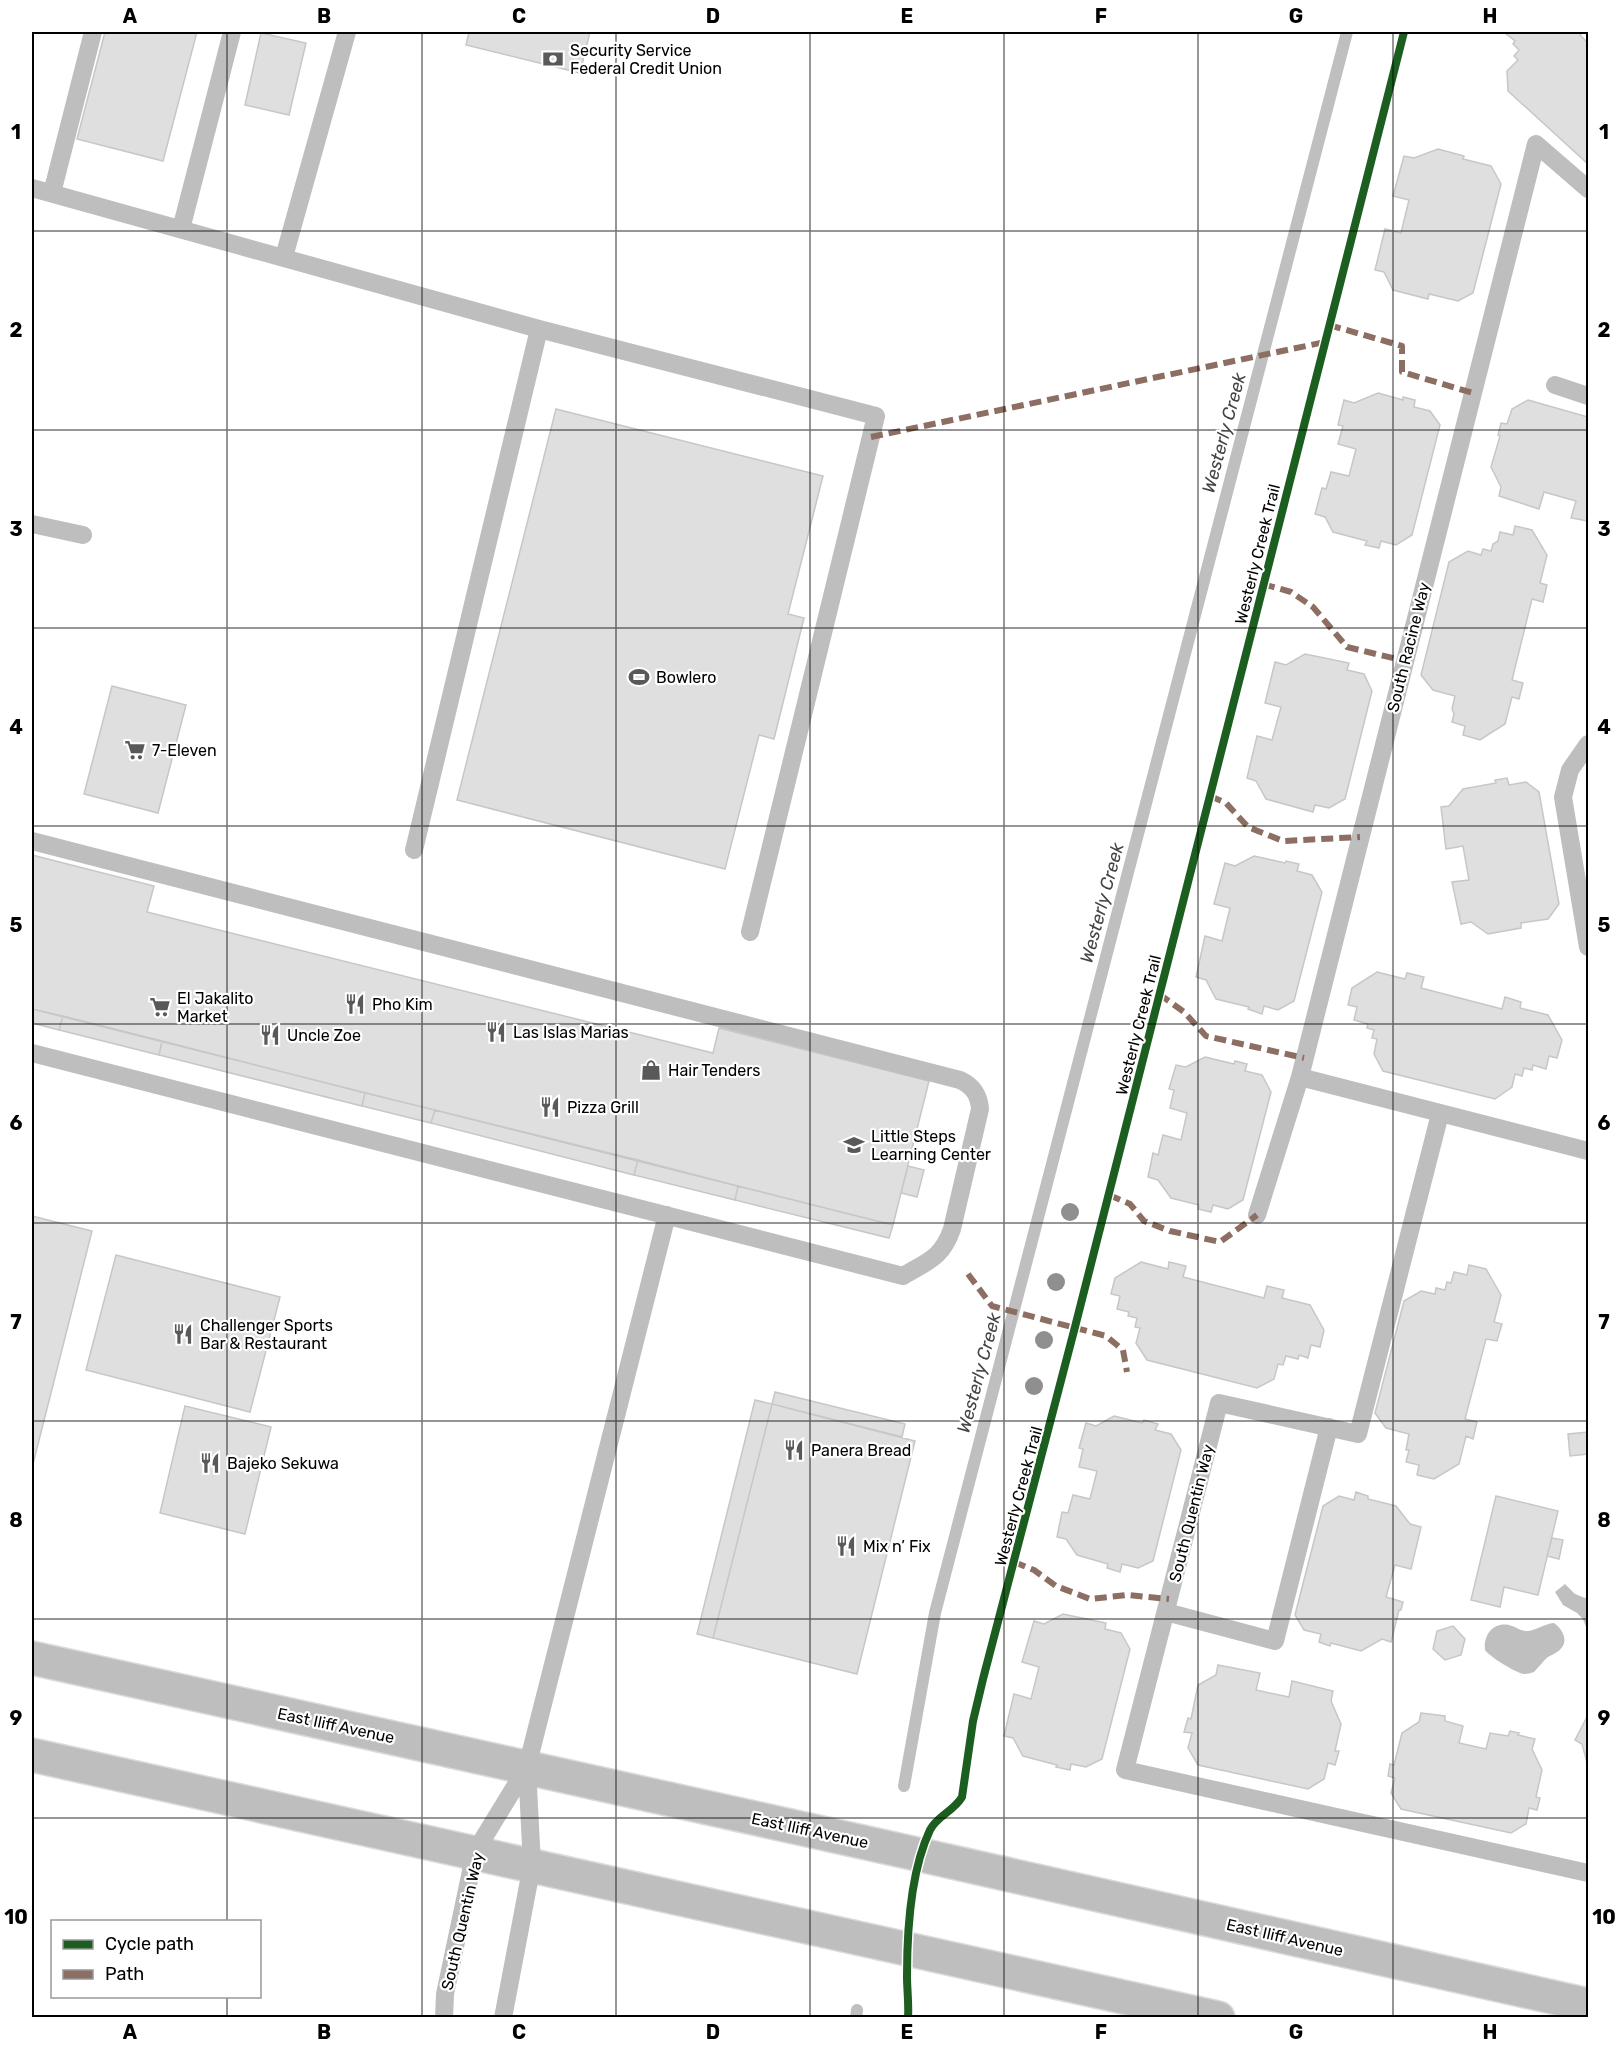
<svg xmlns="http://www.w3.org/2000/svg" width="1620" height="2049" font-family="Rubik,sans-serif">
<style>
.water{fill:#bfbfbf}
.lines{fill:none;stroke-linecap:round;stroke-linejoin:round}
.stream{stroke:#bfbfbf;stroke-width:12}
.building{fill:#dfdfdf;stroke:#c7c7c7;stroke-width:1.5}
.primary-casing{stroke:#dbdbdb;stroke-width:36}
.service{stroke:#bebebe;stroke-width:18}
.primary{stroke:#bebebe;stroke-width:33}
.quiet{stroke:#8d6e63;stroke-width:6;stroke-dasharray:12 6;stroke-linecap:butt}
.cycleway-casing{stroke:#fff;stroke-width:11}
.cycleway{stroke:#1b5e20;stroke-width:8}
.tree{fill:#8f8f8f}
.grid{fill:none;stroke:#000;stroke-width:1.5;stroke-opacity:0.55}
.labels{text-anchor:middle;stroke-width:4.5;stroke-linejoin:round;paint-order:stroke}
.poi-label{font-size:16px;fill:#000;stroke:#fff;text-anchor:start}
.street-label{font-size:16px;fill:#000;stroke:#fff}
.water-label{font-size:18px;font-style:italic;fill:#444;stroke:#fff}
.neatline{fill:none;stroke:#000;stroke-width:2}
.grid-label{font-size:20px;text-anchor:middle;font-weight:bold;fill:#000}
</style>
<rect width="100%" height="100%" fill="#fff"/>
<path class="water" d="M1565 1584 1575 1594 1585 1598 1588 1596V1644L1586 1627 1583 1619 1577 1613 1563 1605 1555 1592Z
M1554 1623C1564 1630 1570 1644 1557 1652 1555 1654 1551 1655 1548 1657 1543 1661 1539 1667 1534 1672 1531 1673 1527 1674 1524 1674 1516 1673 1490 1657 1485 1650 1483 1634 1495 1620 1512 1626 1516 1627 1521 1631 1526 1631 1533 1632 1543 1624 1554 1623Z"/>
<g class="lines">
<path class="stream" d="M904 1786 935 1613 1347 32
M856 2018 857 2010"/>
</g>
<path class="building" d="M105 32H197L163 161 77 139Z
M469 32H590L580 73 466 45Z
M1507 32H1583L1580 35 1588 43V164L1508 91 1507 71 1518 60 1514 56 1519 50 1513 44 1515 41 1505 33Z
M261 33 306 43 289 115 245 105Z
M1438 149 1464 156 1463 159 1491 166 1501 184 1473 293 1458 301 1429 294 1428 299 1393 290 1384 272 1375 270 1385 229 1401 233 1409 200 1393 196 1404 156 1414 158Z
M1378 393 1403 400V397L1415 400 1414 407 1430 411 1440 425 1412 535 1396 545 1381 541 1379 548 1365 545 1367 541 1333 532 1325 517 1315 514 1322 488 1326 489 1331 472 1349 476 1356 449 1338 444 1343 426 1338 425 1344 400 1354 403Z
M1528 400 1588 417V521L1571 518 1576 501 1544 492 1539 509 1499 496 1501 487 1491 467 1500 436 1498 435 1501 423 1507 424 1512 409Z
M556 409 823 476 788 614 804 618 774 739 759 735 725 869 457 800Z
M1515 526 1532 530 1547 555 1540 583 1547 585 1543 602 1532 599 1512 680 1523 683 1519 699 1512 697 1505 724 1480 740 1463 735 1465 726 1452 722 1454 714 1452 709 1455 696 1433 690 1421 675 1449 562 1468 551 1481 555 1483 549 1491 551 1493 544 1498 541 1500 532 1513 535Z
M1305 654 1349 663 1347 670 1364 674 1372 691 1345 799 1329 808 1315 805 1313 812 1266 799 1256 781 1247 778 1257 736 1272 740 1281 707 1265 703 1275 662 1286 665Z
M112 686 186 705 158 813 84 794Z
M1507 778 1509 785 1526 782 1539 792 1559 904 1548 919 1521 923V928L1488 934 1471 922 1461 924 1452 882 1469 880 1463 846 1446 849 1441 807 1449 806 1463 789 1496 783 1495 780Z
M32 855 154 886 147 912 713 1053 719 1028 929 1081 893 1225 32 1009Z
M1254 856 1285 863 1286 861 1299 864 1297 871 1312 875 1322 892 1294 1001 1278 1010 1264 1006 1262 1014 1248 1009 1249 1007 1216 999 1206 980 1196 977 1205 936 1222 941 1230 908 1214 904 1225 863 1235 866Z
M1377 972 1405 979 1407 973 1424 977 1421 988 1502 1009 1505 997 1521 1002 1520 1008 1548 1015 1562 1040 1557 1058 1549 1056 1546 1069 1533 1065 1532 1070 1524 1068 1522 1076 1515 1074 1512 1087 1495 1099 1383 1071 1374 1054 1377 1039 1372 1038 1374 1030 1367 1028 1368 1024 1354 1020 1357 1007 1348 1005 1352 988Z
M32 1009 63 1016 59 1030 32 1023Z
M63 1016 162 1041 159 1055 59 1030Z
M162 1041 365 1093 362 1106 159 1055Z
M1205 1057 1234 1064 1235 1061 1247 1064 1245 1071 1262 1075 1271 1092 1243 1200 1228 1209 1213 1205 1211 1212 1198 1209 1199 1205 1171 1198 1158 1180 1148 1177 1153 1153 1158 1155 1163 1135 1181 1140 1187 1113 1170 1108 1174 1090 1169 1089 1176 1065 1186 1067Z
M365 1093 435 1110 431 1123 362 1106Z
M435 1110 638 1160 634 1175 431 1123Z
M638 1160 738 1186 735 1200 634 1175Z
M908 1166 924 1170 917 1197 901 1193Z
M738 1186 893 1225 889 1238 735 1200Z
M32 1216 92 1231 32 1468Z
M116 1255 280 1297 250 1412 86 1370Z
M1141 1262 1168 1269 1169 1262 1186 1266 1183 1277 1264 1298 1267 1286 1284 1290 1282 1298 1310 1305 1324 1330 1320 1347 1311 1345 1308 1358 1299 1355 1298 1359 1286 1356 1283 1365 1278 1364 1274 1379 1257 1388 1147 1360 1136 1343 1140 1328 1135 1327 1137 1318 1128 1316 1129 1312 1117 1309 1120 1296 1111 1294 1115 1278Z
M1469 1265 1486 1269 1501 1295 1494 1322 1502 1324 1497 1341 1486 1339 1465 1419 1477 1422 1473 1439 1466 1436 1459 1464 1434 1479 1417 1475 1419 1465 1406 1462 1409 1450H1406L1409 1434 1386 1428 1375 1413 1404 1301 1421 1291 1435 1294 1436 1288 1445 1290 1447 1282 1451 1283 1454 1272 1467 1275Z
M775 1392 905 1424 902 1437 772 1404Z
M755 1400 772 1404 713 1638 697 1634Z
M772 1404 915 1441 857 1674 713 1638Z
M185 1406 271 1427 245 1534 160 1513Z
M1114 1416 1142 1423 1144 1420 1158 1424 1155 1430 1171 1434 1181 1450 1153 1561 1138 1568 1122 1564 1120 1572 1107 1568 1108 1564 1077 1555 1066 1539 1057 1537 1062 1512 1068 1513 1073 1495 1090 1499 1097 1471 1079 1467 1083 1449 1079 1448 1086 1423 1096 1426Z
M1588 1432V1454L1570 1456 1568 1434Z
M1356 1492 1368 1496V1499L1396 1506 1410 1524 1421 1527 1411 1569 1395 1565 1386 1597 1403 1602 1401 1610H1399L1391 1642 1382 1639 1361 1651 1331 1643 1330 1646 1319 1642 1321 1634 1304 1630 1295 1615 1323 1506 1339 1496 1354 1500Z
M1496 1496 1558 1511 1538 1595 1504 1587 1500 1607 1471 1600Z
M1552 1538 1563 1540 1559 1559 1547 1556Z
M1063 1614 1106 1623 1105 1629 1121 1633 1130 1649 1102 1759 1086 1767 1071 1764 1070 1770 1056 1767 1057 1765 1023 1756 1013 1738 1004 1736 1014 1694 1031 1699 1039 1667 1022 1662 1034 1621 1044 1624Z
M1453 1626 1465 1639 1461 1655 1445 1660 1433 1649 1437 1631Z
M1218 1665 1260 1673 1256 1690 1289 1697 1292 1681 1333 1691 1331 1701 1341 1724 1335 1751H1339L1335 1765 1328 1763 1324 1779 1308 1789 1198 1765 1188 1748 1192 1733 1184 1732 1188 1718 1191 1719 1198 1685 1216 1675Z
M1421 1713 1445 1716V1721L1463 1726 1459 1743 1486 1749 1490 1733 1508 1736 1510 1731 1519 1733 1518 1735 1535 1739 1532 1749 1542 1770 1536 1797 1540 1798 1537 1810 1529 1808 1526 1824 1511 1833 1401 1809 1391 1793 1395 1778 1388 1776 1390 1764 1394 1765 1402 1733 1419 1722Z
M1588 1715V1766L1582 1744 1575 1740Z"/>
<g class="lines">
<g class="primary-casing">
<path id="primary" d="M32 1658 921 1855 1588 2005
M32 1755 1218 2018"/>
</g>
<path class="service" d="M32 188 539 329 876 416 750 932
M1588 189 1536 144 1300 1077 1588 1151
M52 193 93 32
M181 229 232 32
M284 257 347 32
M1555 385 1588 396
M32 524 83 535
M1588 744 1570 770 1563 797 1588 947
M32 841 960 1080C973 1086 979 1095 980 1109L952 1229C942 1258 928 1261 903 1276L32 1053
M414 850 539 329
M1440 1114 1358 1434 1219 1403 1125 1770 1588 1873
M1257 1215 1300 1077
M1166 1612 1275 1641 1329 1427
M444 2018 445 1994 475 1852 527 1767 667 1215
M503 2018 532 1865 527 1767"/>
<use href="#primary" class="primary"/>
<path class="quiet" d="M1329 325 1402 346V372L1473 393
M871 437 1325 342
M1263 584 1291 592 1313 607 1347 647 1405 661
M1210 796 1226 803 1248 827 1283 841 1360 837
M1159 994 1184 1012 1206 1036 1304 1058
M1109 1195 1130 1204 1144 1221 1170 1231 1220 1242 1257 1215
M968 1274 992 1306 1106 1336 1123 1350 1127 1372
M1014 1562 1034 1570 1056 1586 1090 1599 1128 1595 1169 1599"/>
<g class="cycleway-casing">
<path id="cycleway" d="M908 2018C909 2004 907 1990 907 1976 907 1932 911 1870 930 1830 937 1816 954 1811 962 1797L973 1721 983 1679 1075 1327 1404 32"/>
</g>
<use href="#cycleway" class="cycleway"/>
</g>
<g class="tree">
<circle cx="1070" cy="1212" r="9"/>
<circle cx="1056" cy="1282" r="9"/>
<circle cx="1044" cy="1340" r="9"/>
<circle cx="1034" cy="1386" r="9"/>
</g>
<path class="grid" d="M227 32V1922M422 32V2018M616 32V2018M810 32V2018M1004 32V2018M1198 32V2018M1393 32V2018M32 231H1588M32 430H1588M32 628H1588M32 826H1588M32 1024H1588M32 1223H1588M32 1421H1588M32 1619H1588M32 1818H1588M227 1996V2018"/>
<defs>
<g id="bank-bare" transform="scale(1.62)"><path d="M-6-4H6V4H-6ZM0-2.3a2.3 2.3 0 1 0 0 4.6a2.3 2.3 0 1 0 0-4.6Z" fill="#595959" stroke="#fff" stroke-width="2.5" paint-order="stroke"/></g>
<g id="stadium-bare" transform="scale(1.62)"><path d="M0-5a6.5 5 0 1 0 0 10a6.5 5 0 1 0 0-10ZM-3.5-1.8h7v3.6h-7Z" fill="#595959" stroke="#fff" stroke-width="2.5" paint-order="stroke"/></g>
<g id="supermarket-bare" transform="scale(1.62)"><path d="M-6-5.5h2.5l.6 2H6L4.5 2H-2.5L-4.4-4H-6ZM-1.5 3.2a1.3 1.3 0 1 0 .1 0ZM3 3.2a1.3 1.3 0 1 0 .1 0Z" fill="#595959" stroke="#fff" stroke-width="2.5" paint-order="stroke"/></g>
<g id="restaurant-bare" transform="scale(1.62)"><path d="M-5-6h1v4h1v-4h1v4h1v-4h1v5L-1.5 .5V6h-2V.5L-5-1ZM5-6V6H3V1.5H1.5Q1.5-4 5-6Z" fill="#595959" stroke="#fff" stroke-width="2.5" paint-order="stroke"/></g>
<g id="shop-bare" transform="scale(1.62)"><path d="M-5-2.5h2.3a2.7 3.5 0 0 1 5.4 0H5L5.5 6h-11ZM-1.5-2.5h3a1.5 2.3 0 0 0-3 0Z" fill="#595959" stroke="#fff" stroke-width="2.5" paint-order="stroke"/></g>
<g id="school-bare" transform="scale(1.62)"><path d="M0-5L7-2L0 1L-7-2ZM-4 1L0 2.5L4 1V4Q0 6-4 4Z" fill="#595959" stroke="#fff" stroke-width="2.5" paint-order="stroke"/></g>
</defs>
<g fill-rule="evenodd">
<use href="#bank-bare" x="553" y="59"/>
<use href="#stadium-bare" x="639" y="677"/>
<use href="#supermarket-bare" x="135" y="750"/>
<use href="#restaurant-bare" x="355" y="1004"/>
<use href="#supermarket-bare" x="160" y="1007"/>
<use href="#restaurant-bare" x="496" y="1032"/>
<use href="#restaurant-bare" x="270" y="1035"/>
<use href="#shop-bare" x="651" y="1070"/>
<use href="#restaurant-bare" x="550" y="1107"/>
<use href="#school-bare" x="854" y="1145"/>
<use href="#restaurant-bare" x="183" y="1334"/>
<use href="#restaurant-bare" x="794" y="1450"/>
<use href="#restaurant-bare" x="210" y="1463"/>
<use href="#restaurant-bare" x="846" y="1546"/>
</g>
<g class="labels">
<g class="poi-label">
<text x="570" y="56">Security Service<tspan x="570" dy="18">Federal Credit Union</tspan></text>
<text x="656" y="683">Bowlero</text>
<text x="152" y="756">7-Eleven</text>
<text x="177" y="1004">El Jakalito<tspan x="177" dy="18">Market</tspan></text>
<text x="372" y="1010">Pho Kim</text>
<text x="513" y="1038">Las Islas Marias</text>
<text x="287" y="1041">Uncle Zoe</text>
<text x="668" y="1076">Hair Tenders</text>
<text x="567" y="1113">Pizza Grill</text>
<text x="871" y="1142">Little Steps<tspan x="871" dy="18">Learning Center</tspan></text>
<text x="200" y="1331">Challenger Sports<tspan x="200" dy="18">Bar &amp; Restaurant</tspan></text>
<text x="811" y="1456">Panera Bread</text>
<text x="227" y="1469">Bajeko Sekuwa</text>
<text x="863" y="1552">Mix n’ Fix</text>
</g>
<g class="street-label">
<text transform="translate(1257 554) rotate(-76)" y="6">Westerly Creek Trail</text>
<text transform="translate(1408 647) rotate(-76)" y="6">South Racine Way</text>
<text transform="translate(1138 1025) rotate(-76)" y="6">Westerly Creek Trail</text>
<text transform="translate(1018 1496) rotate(-75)" y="6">Westerly Creek Trail</text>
<text transform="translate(1191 1513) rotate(-76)" y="6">South Quentin Way</text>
<text transform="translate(336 1725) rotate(12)" y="6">East Iliff Avenue</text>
<text transform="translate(810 1830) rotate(12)" y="6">East Iliff Avenue</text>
<text transform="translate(462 1921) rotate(-77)" y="6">South Quentin Way</text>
<text transform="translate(1285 1937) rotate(13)" y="6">East Iliff Avenue</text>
</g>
<g class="water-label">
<text transform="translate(1224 433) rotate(-75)" y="6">Westerly Creek</text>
<text transform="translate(1102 903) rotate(-75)" y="6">Westerly Creek</text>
<text transform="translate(979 1373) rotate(-75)" y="6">Westerly Creek</text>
</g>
</g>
<rect width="1620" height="2049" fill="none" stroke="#ffffff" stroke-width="66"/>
<rect x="51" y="1920" width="210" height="78" fill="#ffffff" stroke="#999999" stroke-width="1.5"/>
<rect x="63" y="1940" width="30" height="9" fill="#1b5e20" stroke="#999999" stroke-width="1.5"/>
<text x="105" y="1950" font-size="18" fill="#000000">Cycle path</text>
<rect x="63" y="1970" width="30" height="9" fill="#8d6e63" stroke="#999999" stroke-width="1.5"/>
<text x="105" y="1980" font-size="18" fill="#000000">Path</text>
<rect x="33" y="33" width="1554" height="1983" class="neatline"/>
<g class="grid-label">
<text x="130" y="23">A</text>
<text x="324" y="23">B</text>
<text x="519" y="23">C</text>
<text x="713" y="23">D</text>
<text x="907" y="23">E</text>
<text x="1101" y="23">F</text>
<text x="1296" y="23">G</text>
<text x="1490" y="23">H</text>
<text x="16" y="139">1</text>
<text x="1604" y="139">1</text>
<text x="16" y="337">2</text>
<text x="1604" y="337">2</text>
<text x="16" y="536">3</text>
<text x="1604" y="536">3</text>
<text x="16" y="734">4</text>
<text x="1604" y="734">4</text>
<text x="16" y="932">5</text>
<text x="1604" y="932">5</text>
<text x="16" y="1130">6</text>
<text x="1604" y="1130">6</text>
<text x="16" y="1329">7</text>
<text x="1604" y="1329">7</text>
<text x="16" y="1527">8</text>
<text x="1604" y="1527">8</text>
<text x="16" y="1725">9</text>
<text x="1604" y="1725">9</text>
<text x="16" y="1924">10</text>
<text x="1604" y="1924">10</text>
<text x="130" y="2039">A</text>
<text x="324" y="2039">B</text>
<text x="519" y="2039">C</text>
<text x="713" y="2039">D</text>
<text x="907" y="2039">E</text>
<text x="1101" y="2039">F</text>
<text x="1296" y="2039">G</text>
<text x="1490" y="2039">H</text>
</g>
</svg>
